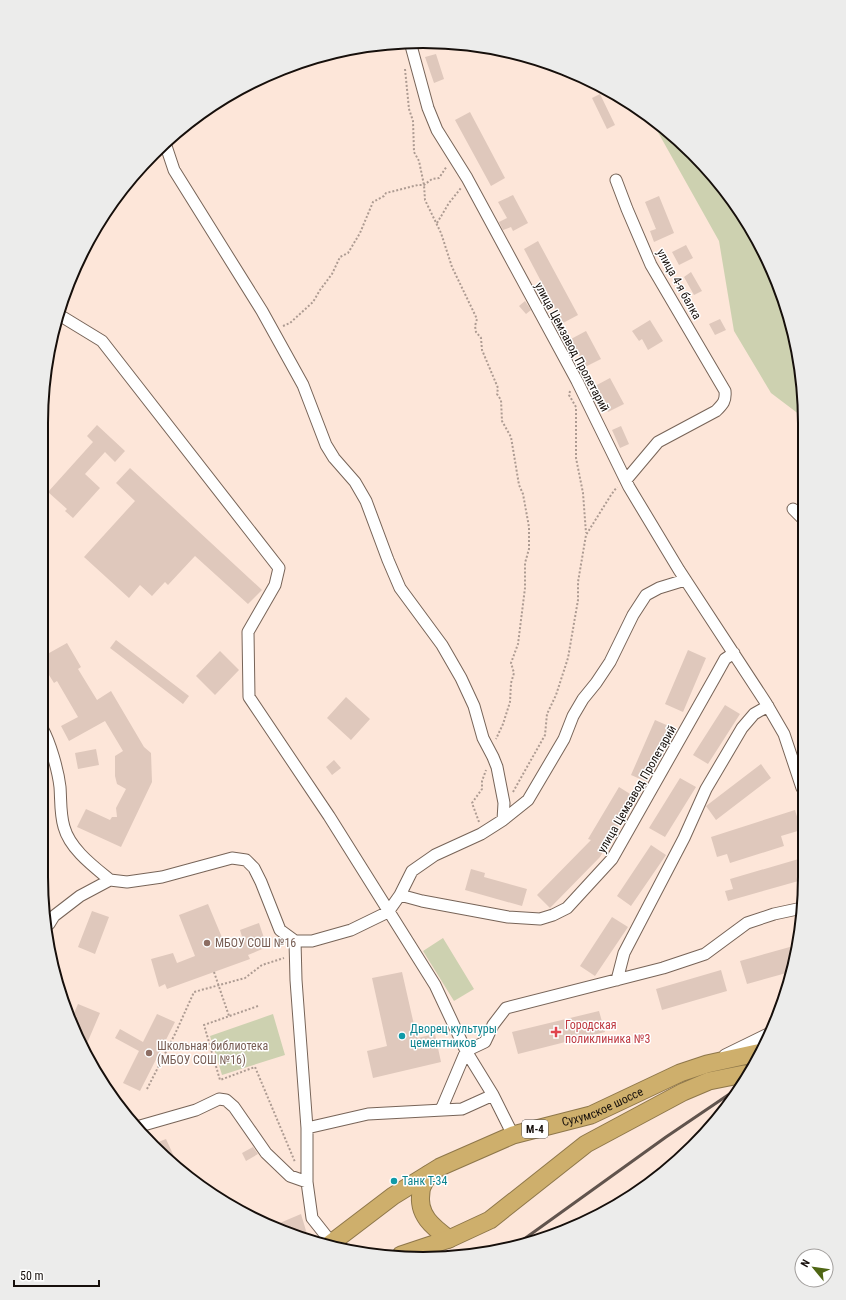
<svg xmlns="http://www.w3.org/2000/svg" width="846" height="1300" font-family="'Roboto Condensed',sans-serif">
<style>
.green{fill:#cdd1b0}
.building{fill:#dfc8bc}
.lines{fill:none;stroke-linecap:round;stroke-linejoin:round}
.minor-casing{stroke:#776458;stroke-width:13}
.highway-casing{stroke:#8e774a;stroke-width:19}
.path{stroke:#ad9b92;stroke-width:2;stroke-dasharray:2 2;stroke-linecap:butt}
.minor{stroke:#fff;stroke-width:11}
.highway{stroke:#ceaf6c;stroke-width:17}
.rail{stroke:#61544d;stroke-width:3}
.education-dot{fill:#8d6e63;stroke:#fff;stroke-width:1.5}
.health-dot{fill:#e0444e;stroke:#fff;stroke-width:1.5}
.culture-dot{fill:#0f9aa8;stroke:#fff;stroke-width:1.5}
.labels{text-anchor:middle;stroke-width:3;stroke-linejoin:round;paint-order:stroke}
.shield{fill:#fff;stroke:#5c5754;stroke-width:1}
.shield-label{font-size:11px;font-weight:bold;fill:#160f0b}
.street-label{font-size:12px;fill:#160f0b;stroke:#fff}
.education-label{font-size:12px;fill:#785e54;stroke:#fff;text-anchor:start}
.health-label{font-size:12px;fill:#be3a42;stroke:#fff;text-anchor:start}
.culture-label{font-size:12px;fill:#0d838f;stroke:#fff;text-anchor:start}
.rim{fill:none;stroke:#160f0b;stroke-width:2}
</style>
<rect width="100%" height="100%" fill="#fde6d9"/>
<path class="green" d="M650 118 675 136 726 190 766 254 792 324 804 398V418L771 393 734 331 719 241Z
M443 938 474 989 454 1001 423 951Z
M273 1014 285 1055 222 1075 210 1036Z"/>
<path class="building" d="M436 54 444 79 434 83 425 57Z
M600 94 615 125 607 129 592 98Z
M470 112 505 178 491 186 455 120Z
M513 195 528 223 513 231 511 227 503 230 499 222 507 218 498 202Z
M659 196 674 233 654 242 650 231 656 229 645 202Z
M538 241 578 315 563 323 524 249Z
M686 245 693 258 679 265 672 252Z
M691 272 702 291 694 295 684 277Z
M525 301 531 310 526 314 519 306Z
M720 319 726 330 715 335 709 324Z
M650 320 663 341 648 350 642 339 639 341 632 331Z
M586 331 601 359 585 367 571 339Z
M610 378 624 404 608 412 595 386Z
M97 425 125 451 115 462 105 452 85 474 100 488 73 518 65 511 67 509 48 492 93 442 87 436Z
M621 426 629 444 620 448 612 430Z
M130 468 262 590 248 604 195 556 168 585 165 582 152 596 140 585 129 598 84 557 135 501 116 483Z
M116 640 189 696 183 704 110 648Z
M67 643 81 667 78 669 97 700 111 691 144 747 151 753 152 782 121 847 77 827 86 809 110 820 112 817H117L116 808 126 789 117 784 115 776V756L123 751 105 721 69 741 61 726 78 717 57 681 54 683 42 664V657Z
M688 650 706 658 683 712 665 704Z
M220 651 239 670 215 695 196 676Z
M346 697 370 719 351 740 327 718Z
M725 705 740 714 708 764 693 755Z
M655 720 671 727 647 782 631 775Z
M96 749 99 765 78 769 75 753Z
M334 760 341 768 332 775 326 767Z
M761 764 771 778 716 820 706 806Z
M680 778 696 787 665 837 649 828Z
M619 787 635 797 600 857 550 908 537 895 591 840 588 839Z
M795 810 801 830 781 836 784 846 730 863 727 854 717 857 711 837Z
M651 845 666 855 631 906 617 896Z
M802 858V880L728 901 725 891 733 889 730 879Z
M471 869 485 873 484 877 527 889 522 906 465 890Z
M208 904 226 947 243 940 240 930 259 923 267 947 248 955 250 959 167 989 165 984 159 987 151 959 173 953 177 963 195 956 179 915Z
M92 911 109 917 95 954 78 947Z
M612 917 628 927 595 976 580 966Z
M797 945 790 972 747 984 740 961Z
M721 970 727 991 662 1010 656 989Z
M402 972 417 1038 435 1034 441 1062 373 1078 367 1051 387 1046 372 978Z
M78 1004 100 1013 85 1048 71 1020Z
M599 1011 605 1032 518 1054 512 1032Z
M157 1014 175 1022 140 1091 123 1083 139 1051 115 1038 120 1029 143 1042Z
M166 1139 177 1163 175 1164 156 1143Z
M253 1147 258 1154 246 1161 242 1153Z
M301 1214 307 1234 298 1238 275 1225Z"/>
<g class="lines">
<g class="minor-casing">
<path id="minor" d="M410 42 428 108 437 130 467 178 577 381 629 487 679 570 766 703 784 734 802 788
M165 143 174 170 262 311 303 385 326 445 334 458 355 482 366 501 388 560 400 588 442 645 461 678 474 706 483 738 493 757 497 767 504 803 503 820
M616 180 627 209 651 265 725 391C726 401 723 404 716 411L658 442 626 480
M61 316 102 341 279 568 275 585 248 632 249 697 329 816 435 985 466 1051 493 1095 513 1135
M793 509 804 520
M42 728C50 742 58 770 60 787 61 800 60 814 64 827 70 849 93 866 110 880
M400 895 412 871 435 855 481 834 503 820 528 800 564 739 573 716 583 699 596 683 610 662 633 615 646 595 659 588 685 580
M49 924 54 916 80 896 110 880 127 882 162 877 232 858 246 860 254 868 261 882 280 930 295 941
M295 941H312L351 930 388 912 400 895 422 901 508 917 540 919 553 915 567 908 612 859 715 677 725 659 734 653
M295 941 296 980 307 1128V1182L312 1218 331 1242
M617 980 624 953 684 838 706 789 742 728 754 714 768 706
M725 1055 770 1033
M441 1110 466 1051 485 1042 493 1025 506 1008 663 968 705 954 747 923 774 914 802 908
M140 1126 196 1110 219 1099 226 1100 234 1107 266 1153 290 1176 307 1182
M307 1128 368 1114 462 1109 493 1095"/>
</g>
<g class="highway-casing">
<g id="highway">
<path d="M429 1174C426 1180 421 1186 421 1192 417 1215 433 1227 449 1239"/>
<path id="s1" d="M330 1244 393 1196 440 1167 513 1135 591 1115 680 1073 707 1064 757 1053"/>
<path d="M401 1255 449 1239 490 1220 586 1144 683 1092 709 1081 744 1074"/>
</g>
</g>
<path class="path" d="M405 69 409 109 413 121 414 152 419 161 424 185 425 200 441 233 452 267 477 319 475 326 476 332 481 338 482 350 498 388 497 394 501 400 502 421 511 437 519 485 523 494 529 527V549L525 563V588L518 644 511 663 514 673 511 683 510 702 503 724 496 739
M437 223 449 203 461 188
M283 326 290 323 313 302 320 290 332 274 340 257 348 253 360 233 373 202 384 196 386 193 418 185H424L432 179 439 178 447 166
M570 391 569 395 576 407V458L583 493 586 533
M513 792 545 735 547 714 556 695 568 658 578 600V582L586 535 611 495 617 487
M479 822 472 803 482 789V781L486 770
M214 972 229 1016
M258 1006 204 1025 220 1080 255 1067 295 1162
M147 1089 175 1034 194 992 245 978 262 965 284 958"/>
<use href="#minor" class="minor"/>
<use href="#highway" class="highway"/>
<path class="rail" d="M513 1247 666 1137 734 1091"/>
</g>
<g class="education-dot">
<circle cx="207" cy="943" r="4"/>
<circle cx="149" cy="1053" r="4"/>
</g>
<path class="health-dot" d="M554 1026h4v4h4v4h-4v4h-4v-4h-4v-4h4z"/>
<g class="culture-dot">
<circle cx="402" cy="1036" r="4"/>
<circle cx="394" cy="1181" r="4"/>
</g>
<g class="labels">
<rect class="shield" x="522" y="1120" width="26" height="18" rx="3"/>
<g class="shield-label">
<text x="535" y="1133">М-4</text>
</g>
<g class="street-label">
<text transform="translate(679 284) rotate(61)" y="4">улица 4-я балка</text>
<text transform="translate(572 347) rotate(62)" y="4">улица Цемзавод Пролетарий</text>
<text transform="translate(637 789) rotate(-60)" y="4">улица Цемзавод Пролетарий</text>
<text dy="4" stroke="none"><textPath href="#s1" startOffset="308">Сухумское шоссе</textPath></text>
</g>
<g class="education-label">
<text x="215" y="947">МБОУ СОШ №16</text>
<text x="157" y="1050">Школьная библиотека<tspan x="157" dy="14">(МБОУ СОШ №16)</tspan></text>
</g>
<g class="health-label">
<text x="565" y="1029">Городская<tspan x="565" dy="14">поликлиника №3</tspan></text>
</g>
<g class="culture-label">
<text x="410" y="1033">Дворец культуры<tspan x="410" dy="14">цементников</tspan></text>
<text x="402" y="1185">Танк Т-34</text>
</g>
</g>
<path d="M0 0H846V1300H0ZM423 48H423A375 375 0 0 1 798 423V877A375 375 0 0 1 423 1252H423A375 375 0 0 1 48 877V423A375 375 0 0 1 423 48Z" fill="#ececeb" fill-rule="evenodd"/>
<path class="rim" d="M423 48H423A375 375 0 0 1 798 423V877A375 375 0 0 1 423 1252H423A375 375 0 0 1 48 877V423A375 375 0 0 1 423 48Z"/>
<g transform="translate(814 1268) rotate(299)"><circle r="19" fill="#ffffff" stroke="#a29f9d"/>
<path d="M0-3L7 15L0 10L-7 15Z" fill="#4f6614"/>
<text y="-6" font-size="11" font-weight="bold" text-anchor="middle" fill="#160f0b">N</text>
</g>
<path d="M14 1280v6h85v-6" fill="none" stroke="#160f0b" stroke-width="2"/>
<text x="20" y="1280" font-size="12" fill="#160f0b" stroke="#ffffff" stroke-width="3" paint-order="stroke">50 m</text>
</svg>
